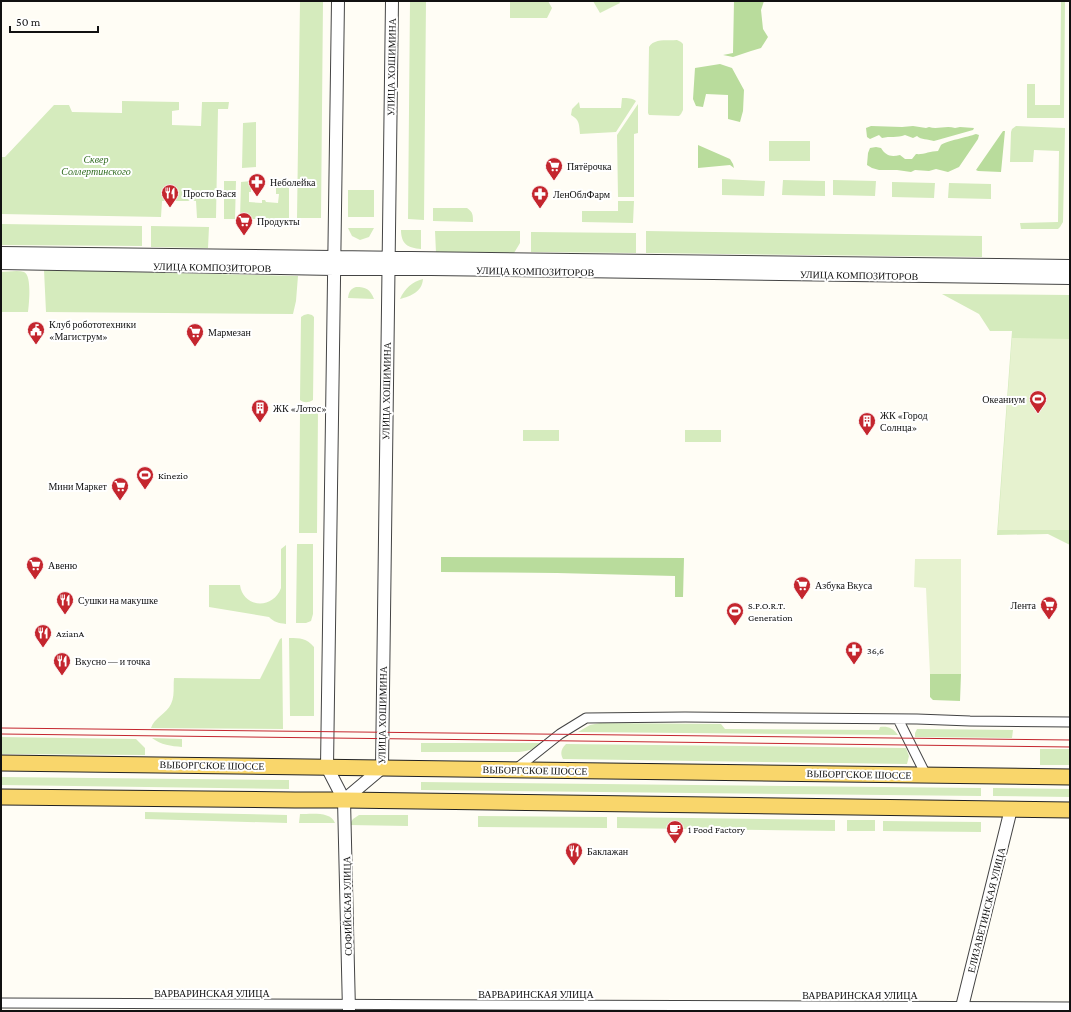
<svg xmlns="http://www.w3.org/2000/svg" width="1071" height="1012" font-family="'Crimson Pro',serif">
<style>
.green{fill:#d5ebbd}
.forest{fill:#b9dc9c}
.pitch{fill:#e6f2cf}
.lines{fill:none;stroke-linecap:round;stroke-linejoin:round}
.minor-casing{stroke:#444;stroke-width:11}
.tertiary-casing{stroke:#444;stroke-width:14}
.primary-casing{stroke:#222;stroke-width:17}
.minor{stroke:#fff;stroke-width:9}
.tertiary{stroke:#fff;stroke-width:12}
.primary{stroke:#f9d66b;stroke-width:15}
.tram{stroke:#c4262e;stroke-width:1}
.labels{text-anchor:middle;stroke-width:4;stroke-linejoin:round;paint-order:stroke}
.street-label{font-size:10px;fill:#111;stroke:#fff}
.park-label{font-size:10px;font-style:italic;fill:#2f6b1f;stroke:#fff}
.poi-label{font-size:10px;fill:#111;stroke:#fff;text-anchor:start}
</style>
<rect width="100%" height="100%" fill="#fffdf5"/>
<path class="green" d="M300 1H323L321 218H297Z
M410 1H426L424 220 408 219Z
M510 1H548L552 8 547 18H510Z
M593 1H619L620 3 600 13Z
M1061 1H1065L1064 118H1027V84H1035V105H1060Z
M677 40 681 42 683 44V110L681 114 679 116 649 115 648 113 649 47C654 38 668 41 677 40Z
M622 98C628 98 632 98 636 101L616 132 580 134C579 125 580 120 571 115L572 109 579 102 580 108H621Z
M122 101 179 102V110L172 111V125L201 126 202 102H229L228 109H218L216 218H197L196 201H162L161 217 1 214V157H5L54 105H69L72 112 122 113Z
M638 104V133L634 134V197H618L617 135Z
M256 122V167L242 168 243 123Z
M1016 126 1065 128 1063 222 1060 227 1058 229H1021L1020 223 1058 222 1059 151 1034 150 1033 162H1010L1011 132 1012 129Z
M769 141H810V161H769Z
M722 179 765 181 764 196 722 195Z
M276 180H289V219H240L241 182 251 181V192H249V202L262 203V200H265L266 202 278 203 279 194H276Z
M783 180 825 181V196L782 195Z
M833 180 876 181 875 196 833 195Z
M224 181H236L235 219H224Z
M892 182 935 183 934 198 892 197Z
M949 183 991 184V199L948 198Z
M348 190H374V217H348Z
M618 201H634L633 223 582 222V211H618Z
M433 208H467C473 212 473 215 473 222L433 221Z
M1 224 142 226V246L1 245Z
M151 226 209 227 208 248 151 247Z
M348 228H374L369 237 360 240 352 236Z
M401 230H421V249C408 248 401 244 401 230Z
M435 231H520V243L514 253H436Z
M646 231 982 236V257L646 253Z
M531 232 636 233V253L531 252Z
M44 270 298 276 296 301 293 314 46 312Z
M1 272C8 272 17 270 24 272 32 275 29 304 28 312H1Z
M423 279C422 292 411 296 400 299 405 288 412 282 423 279Z
M356 287C366 287 370 289 374 299L348 298C349 292 350 289 356 287Z
M942 294 1070 295V545L1048 534 997 535 1012 331H990L979 314Z
M308 314 312 315 314 317 313 400C308 403 304 403 300 400L301 317 304 315Z
M303 410H318L317 533H299L300 414Z
M523 430H559V441H523Z
M685 430H721V442H685Z
M297 544H313V614L311 621 306 623H296Z
M286 545V624C278 623 274 622 269 617L209 607V585H240C243 608 273 610 281 588V549Z
M282 638 283 729 151 728C154 718 167 713 171 704 175 696 173 686 174 678L260 679 280 639Z
M289 638C301 638 306 638 314 647V716H290Z
M600 723 721 724 725 729 879 730 880 727C888 726 893 728 898 735L578 732 590 725Z
M917 729 1013 730 1012 738 915 737V733Z
M1 737 136 739 145 748V755L1 754Z
M152 738 182 739V747C171 746 161 745 152 738Z
M421 743H542C535 749 529 751 519 752H421Z
M566 744 906 748 909 756 907 764 563 759C560 753 561 749 566 744Z
M1040 749H1070V765H1040Z
M1 777 289 780V789L1 785Z
M421 782 981 788V796L421 790Z
M993 788 1070 789V797L993 796Z
M145 812 287 815V823L145 819Z
M300 814C311 814 331 811 335 823H299Z
M359 815H408V826L349 825 353 819Z
M478 816 607 817V828L478 827Z
M617 817 835 820V831L617 828Z
M847 820H875V831H847Z
M883 821 981 822V832L883 831Z"/>
<path class="forest" d="M734 1H764L761 10 763 29 768 37 761 48 751 51 733 57 723 55 733 53Z
M720 64 732 68 744 90 743 111 740 122 728 119V95L706 94 703 107 696 106 693 99 695 68Z
M871 126 902 127 913 126 926 128 929 127C937 130 946 125 955 128L960 127 974 128 973 130C960 134 947 137 934 141 928 139 921 140 917 136L913 138 905 135C897 138 890 136 882 138L879 135 870 139 867 137 866 128Z
M1003 131H1005L1001 172 978 171 976 170Z
M976 134 979 135 978 139 959 167 948 172 936 169 929 171 915 170 911 172 897 170H879L872 168 867 165 868 153 870 148 876 147 881 148C886 156 891 157 900 155L905 159H912L916 154C923 155 930 151 938 151 939 149 940 147 941 145 946 141 968 137 976 134Z
M698 145 730 159 733 164 734 168 730 165 698 168Z
M441 557 684 558 683 597H675V576L557 573 441 572Z
M930 674H961L960 701 933 700 930 697Z"/>
<path class="pitch" d="M1012 338 1070 339V530H998Z
M915 559H961V674H930L926 588 914 587Z"/>
<g class="lines">
<g class="minor-casing">
<path id="minor" d="M898 719 926 775
M516 769 560 734 586 718 685 717 917 719 970 721 1070 722
M1 1003 1070 1007"/>
</g>
<g class="tertiary-casing">
<path id="tertiary" d="M338 1 327 767 344 800 349 1011
M1 253 1070 266
M1 263 334 269H431L1070 278
M344 800 382 768 392 1
M961 1011 1011 809"/>
</g>
<g class="primary-casing">
<path id="primary" d="M1 763 1070 777
M1 797 295 800H344L1070 810"/>
</g>
<use href="#minor" class="minor"/>
<use href="#tertiary" class="tertiary"/>
<use href="#primary" class="primary"/>
<path class="tram" d="M1 728 1070 740
M1 734 1070 747"/>
</g>
<defs>
<g id="supermarket-pin" transform="scale(0.9)"><path d="M0 17L-7.5 6A9.5 9.5 0 1 1 7.5 6Z" fill="#c4262e" stroke="#fff"/><path d="M-6-5.5h2.5l.6 2H6L4.5 2H-2.5L-4.4-4H-6ZM-1.5 3.2a1.3 1.3 0 1 0 .1 0ZM3 3.2a1.3 1.3 0 1 0 .1 0Z" fill="#fff"/></g>
<g id="pharmacy-pin" transform="scale(0.9)"><path d="M0 17L-7.5 6A9.5 9.5 0 1 1 7.5 6Z" fill="#c4262e" stroke="#fff"/><path d="M-2-6h4v4h4v4h-4v4h-4v-4h-4v-4h4Z" fill="#fff"/></g>
<g id="restaurant-pin" transform="scale(0.9)"><path d="M0 17L-7.5 6A9.5 9.5 0 1 1 7.5 6Z" fill="#c4262e" stroke="#fff"/><path d="M-5-6h1v4h1v-4h1v4h1v-4h1v5L-1.5 .5V6h-2V.5L-5-1ZM5-6V6H3V1.5H1.5Q1.5-4 5-6Z" fill="#fff"/></g>
<g id="civic-pin" transform="scale(0.9)"><path d="M0 17L-7.5 6A9.5 9.5 0 1 1 7.5 6Z" fill="#c4262e" stroke="#fff"/><path d="M-.6-6.5H3V-4.5H.6V-3L4-1V1h2V6H-6V1h2V-1L-.6-3ZM-1.2 2.5V6h2.4V2.5Z" fill="#fff"/></g>
<g id="stadium-pin" transform="scale(0.9)"><path d="M0 17L-7.5 6A9.5 9.5 0 1 1 7.5 6Z" fill="#c4262e" stroke="#fff"/><path d="M0-5a6.5 5 0 1 0 0 10a6.5 5 0 1 0 0-10ZM-3.5-1.8h7v3.6h-7Z" fill="#fff"/></g>
<g id="building-pin" transform="scale(0.9)"><path d="M0 17L-7.5 6A9.5 9.5 0 1 1 7.5 6Z" fill="#c4262e" stroke="#fff"/><path d="M-4-6H4V6H1V3H-1V6H-4ZM-2.5-4.3h1.7v1.8h-1.7ZM.8-4.3h1.7v1.8H.8ZM-2.5-1h1.7V.8h-1.7ZM.8-1h1.7V.8H.8Z" fill="#fff"/></g>
<g id="cafe-pin" transform="scale(0.9)"><path d="M0 17L-7.5 6A9.5 9.5 0 1 1 7.5 6Z" fill="#c4262e" stroke="#fff"/><path d="M-5.5-4.5H6V0H3Q3 3.5 0 3.5H-2.5Q-5.5 3.5-5.5 0ZM3-3.2v2h1.7v-2ZM-6 4.5H4V6H-6Z" fill="#fff"/></g>
</defs>
<g fill-rule="evenodd">
<use href="#supermarket-pin" x="554" y="166"/>
<use href="#pharmacy-pin" x="257" y="182"/>
<use href="#restaurant-pin" x="170" y="193"/>
<use href="#pharmacy-pin" x="540" y="194"/>
<use href="#supermarket-pin" x="244" y="221"/>
<use href="#civic-pin" x="36" y="330"/>
<use href="#supermarket-pin" x="195" y="332"/>
<use href="#stadium-pin" x="1038" y="399"/>
<use href="#building-pin" x="260" y="408"/>
<use href="#building-pin" x="867" y="421"/>
<use href="#stadium-pin" x="145" y="475"/>
<use href="#supermarket-pin" x="120" y="486"/>
<use href="#supermarket-pin" x="35" y="565"/>
<use href="#supermarket-pin" x="802" y="585"/>
<use href="#restaurant-pin" x="65" y="600"/>
<use href="#supermarket-pin" x="1049" y="605"/>
<use href="#stadium-pin" x="735" y="611"/>
<use href="#restaurant-pin" x="43" y="633"/>
<use href="#pharmacy-pin" x="854" y="650"/>
<use href="#restaurant-pin" x="62" y="661"/>
<use href="#cafe-pin" x="675" y="829"/>
<use href="#restaurant-pin" x="574" y="851"/>
</g>
<g class="labels">
<g class="street-label">
<text transform="translate(391 67) rotate(-89)" y="4">УЛИЦА ХОШИМИНА</text>
<text transform="translate(212 267) rotate(1)" y="4">УЛИЦА КОМПОЗИТОРОВ</text>
<text transform="translate(535 271) rotate(1)" y="4">УЛИЦА КОМПОЗИТОРОВ</text>
<text transform="translate(859 275) rotate(1)" y="4">УЛИЦА КОМПОЗИТОРОВ</text>
<text transform="translate(386 391) rotate(-89)" y="4">УЛИЦА ХОШИМИНА</text>
<text transform="translate(382 715) rotate(-89)" y="4">УЛИЦА ХОШИМИНА</text>
<text transform="translate(212 765) rotate(1)" y="4">ВЫБОРГСКОЕ ШОССЕ</text>
<text transform="translate(535 770) rotate(1)" y="4">ВЫБОРГСКОЕ ШОССЕ</text>
<text transform="translate(859 774) rotate(1)" y="4">ВЫБОРГСКОЕ ШОССЕ</text>
<text transform="translate(347 906) rotate(-91)" y="4">СОФИЙСКАЯ УЛИЦА</text>
<text transform="translate(986 910) rotate(-76)" y="4">ЕЛИЗАВЕТИНСКАЯ УЛИЦА</text>
<text x="212" y="997">ВАРВАРИНСКАЯ УЛИЦА</text>
<text x="536" y="998">ВАРВАРИНСКАЯ УЛИЦА</text>
<text x="860" y="999">ВАРВАРИНСКАЯ УЛИЦА</text>
</g>
<g class="park-label">
<text x="96" y="163">Сквер<tspan x="96" dy="12">Соллертинского</tspan></text>
</g>
<g class="poi-label">
<text x="567" y="170">Пятёрочка</text>
<text x="270" y="186">Неболейка</text>
<text x="183" y="197">Просто Вася</text>
<text x="553" y="198">ЛенОблФарм</text>
<text x="257" y="225">Продукты</text>
<text x="49" y="328">Клуб робототехники<tspan x="49" dy="12">«Магиструм»</tspan></text>
<text x="208" y="336">Мармезан</text>
<text x="1025" y="403" text-anchor="end">Океаниум</text>
<text x="273" y="412">ЖК «Лотос»</text>
<text x="880" y="419">ЖК «Город<tspan x="880" dy="12">Солнца»</tspan></text>
<text x="158" y="479">Kinezio</text>
<text x="107" y="490" text-anchor="end">Мини Маркет</text>
<text x="48" y="569">Авеню</text>
<text x="815" y="589">Азбука Вкуса</text>
<text x="78" y="604">Сушки на макушке</text>
<text x="748" y="609">S.P.O.R.T.<tspan x="748" dy="12">Generation</tspan></text>
<text x="1036" y="609" text-anchor="end">Лента</text>
<text x="56" y="637">AzianA</text>
<text x="867" y="654">36,6</text>
<text x="75" y="665">Вкусно — и точка</text>
<text x="688" y="833">1 Food Factory</text>
<text x="587" y="855">Баклажан</text>
</g>
</g>
<rect width="1071" height="1012" fill="none" stroke="#111111" stroke-width="4"/>
<path d="M10 26v6h88v-6" fill="none" stroke="#111111" stroke-width="2"/>
<text x="16" y="26" font-size="12" fill="#111111" stroke="#ffffff" stroke-width="3" paint-order="stroke">50 m</text>
</svg>
